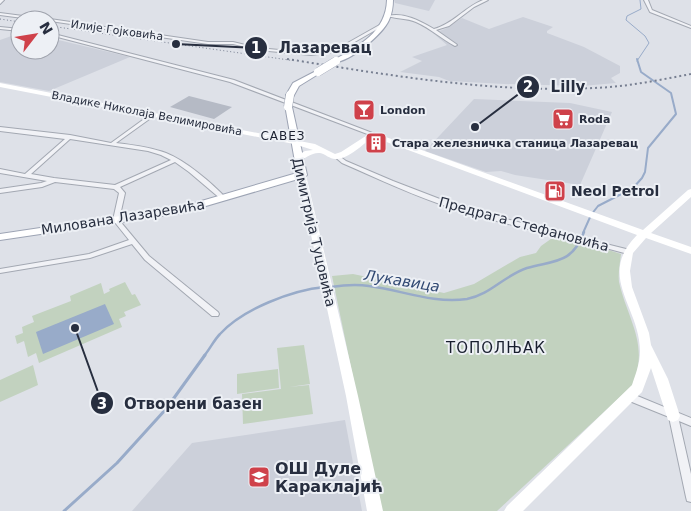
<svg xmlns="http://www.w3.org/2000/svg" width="691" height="511" font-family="'DejaVu Sans',sans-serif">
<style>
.built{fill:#ccd0da}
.green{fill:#c2d2bf}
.water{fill:#98abc9}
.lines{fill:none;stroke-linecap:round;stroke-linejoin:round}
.stream-far3{stroke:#98abc9;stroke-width:1}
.stream-far2{stroke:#98abc9;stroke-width:2}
.stream-far1{stroke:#98abc9;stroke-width:2.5}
.stream{stroke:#98abc9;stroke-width:3}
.building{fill:#b5bac5}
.street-casing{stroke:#a3a8b2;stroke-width:2}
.primary-casing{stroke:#9da4b4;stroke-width:2}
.street{fill:#f1f2f6;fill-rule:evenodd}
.secondary{fill:#fff;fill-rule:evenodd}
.primary{fill:#fff;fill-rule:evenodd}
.rail-far1{stroke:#777f91;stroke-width:1;stroke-dasharray:1 2.5;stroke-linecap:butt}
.rail{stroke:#777f91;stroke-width:2;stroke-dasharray:2 3;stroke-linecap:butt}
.primary-bridge-casing{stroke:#9da4b4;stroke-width:9;stroke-linecap:butt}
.primary-bridge{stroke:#fff;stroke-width:8}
.labels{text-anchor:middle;stroke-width:4;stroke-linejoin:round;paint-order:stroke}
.far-street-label{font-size:11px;fill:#272e3f;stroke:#edf0f5}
.far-poi-label{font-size:11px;font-weight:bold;fill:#272e3f;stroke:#edf0f5;text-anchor:start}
.far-neighbourhood-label{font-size:12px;letter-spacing:1px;fill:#191f2f;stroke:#edf0f5}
.poi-label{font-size:14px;font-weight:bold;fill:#272e3f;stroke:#edf0f5;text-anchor:start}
.street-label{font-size:14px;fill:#272e3f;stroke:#edf0f5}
.water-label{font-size:15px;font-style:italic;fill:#314973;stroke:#edf0f5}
.neighbourhood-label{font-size:15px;letter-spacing:1px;fill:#191f2f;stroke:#edf0f5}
.near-poi-label{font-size:16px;font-weight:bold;fill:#272e3f;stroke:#edf0f5;text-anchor:start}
.leader{fill:none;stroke:#272e3f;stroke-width:2}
.callout-dot{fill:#272e3f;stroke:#edf0f5;stroke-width:2}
.mark-label{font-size:15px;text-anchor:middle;font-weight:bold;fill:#fff}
.callout-label{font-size:15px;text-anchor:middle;font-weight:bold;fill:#272e3f;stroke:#edf0f5;stroke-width:4;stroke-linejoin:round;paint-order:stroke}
</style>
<rect width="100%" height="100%" fill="#dee1e8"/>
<path class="built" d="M394 0H435L429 11 395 3Z
M523 17 553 27 547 31V33L584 47 620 66V73L611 78 616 83 582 86 504 84 449 81 439 77 400 72 422 61 412 57 447 45 433 33 445 29 462 18 489 29Z
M20 33V50H50V38L130 57 49 91 0 82V40Z
M474 99 570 103 612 112 580 185 515 175 501 171 486 172 425 151Z
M345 420 362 511H132L192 443Z"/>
<path class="green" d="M555 236 593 245 621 254C620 263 618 273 619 282 628 321 650 345 632 386L497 511H381L332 276 353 274 444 293 474 284 520 257 536 253 541 246Z
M125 282 132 295 135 294 141 305 124 312 126 316 119 319 122 327 39 363 36 353 28 357 24 341 17 344 15 336 23 333 22 327 34 322 32 316 71 301 70 296 101 283 104 294 110 291 109 289Z
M304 345 310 384 289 387 309 385 313 414 243 424 242 394 281 389 277 348Z
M33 365 38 385 0 402V380Z
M278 369 279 388 237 394V374Z"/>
<path class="water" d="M105 304 114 324 43 354 36 332Z"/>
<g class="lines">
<path class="stream-far3" d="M637 61 649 43 645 36 626 20 627 16 641 9 640 0"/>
<path class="stream-far2" d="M583 233 591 215 598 206 633 188 642 178 645 172 648 148 676 114 671 93 641 72 637 59"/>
<path class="stream-far1" d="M331 287C344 285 356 284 369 286 401 290 433 304 467 299 490 295 505 275 527 268 555 260 572 264 584 232
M204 356C210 349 214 340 220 334 243 309 292 290 325 287"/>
<path class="stream" d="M64 511 117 463 166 409 205 355"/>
</g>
<path class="building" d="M189 96 232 107 214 119 170 107Z"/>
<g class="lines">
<g class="street-casing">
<path id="street" d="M0 0H4L0 4Z
M483 0H488L474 7 449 26 436 30 456 44 457 45 455 46C442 39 430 28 416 22 407 18 397 19 388 16 404 12 420 21 434 29 453 24 465 7 483 0Z
M644 0H648L652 10 691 26V28L650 12Z
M0 13 46 19 48 20H38L0 15Z
M50 19 208 42H233L258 48 311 53 332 50 344 45 383 23 386 24 346 47 334 52 311 55 258 50 233 44H208L50 21V20H48Z
M0 27 20 29V31L0 29Z
M50 33 234 80 375 134 372 136 370 135 230 82 50 35Z
M151 114 155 115 116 143C133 145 150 147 166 153 186 161 212 183 227 199L226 200H222L189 172 175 162 120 187 125 193 119 220 149 256 218 312 219 314 218 316H212L145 260 132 244 90 258 0 273V269L89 254 129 240 113 220 119 193 114 189 55 182 42 187 0 193V189L41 183 47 181 0 173V169L25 174 65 139 0 131V127L70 135 111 143ZM70 139 148 151 161 155 171 160 115 185 54 178 31 174Z
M338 155 346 161 393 181 458 206 494 216 630 250 631 252 628 254C571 238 512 227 455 209 416 197 379 179 342 163L335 157Z
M630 393 691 418V426L679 421 691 474V502L687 501 686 497 669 417 627 400 626 397 627 394Z"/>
</g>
<g class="primary-casing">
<path id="primary" d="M387 0H393C393 7 392 13 389 20 383 34 349 63 334 62V60C359 46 386 32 387 0Z
M318 70 321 72 320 73 299 86 293 97H287L286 95 293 83Z
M285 105 292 107 307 175 305 177 182 213 0 240V234L181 207 297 173Z"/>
</g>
<use href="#street" class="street"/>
<path class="secondary" d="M0 83 294 140 315 144 335 154 341 152 372 132 643 230 688 190 691 189V197L651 233 691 247V254L646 238 633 253 630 271 632 287 649 333 651 345 668 379 680 416 678 420 673 422 668 420 651 368 642 392 523 511H504L507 506 632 385C636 373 640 363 640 351 640 307 596 276 637 235L373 137C363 144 348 160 335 159 330 159 325 154 320 153 312 152 305 159 298 161H295V157L305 151 313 150 294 144 0 87Z
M299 173H302L306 175 358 396 383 511H367L346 396 298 175Z"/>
<use href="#primary" class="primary"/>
<path class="rail-far1" d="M0 19 20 22
M50 26 296 61"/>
<path class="rail" d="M287 59C389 75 490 93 593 88 626 87 659 80 691 74"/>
<g class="primary-bridge-casing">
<path id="primary-bridge" d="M318 72 336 61
M288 107 290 95"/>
</g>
<use href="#primary-bridge" class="primary-bridge"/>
</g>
<defs>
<g id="bar-square" transform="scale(1.125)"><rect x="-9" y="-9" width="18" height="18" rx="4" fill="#cf414a" stroke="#edf0f5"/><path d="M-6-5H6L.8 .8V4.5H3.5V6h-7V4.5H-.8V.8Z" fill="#fff"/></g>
<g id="supermarket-square" transform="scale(1.125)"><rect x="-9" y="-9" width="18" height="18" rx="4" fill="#cf414a" stroke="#edf0f5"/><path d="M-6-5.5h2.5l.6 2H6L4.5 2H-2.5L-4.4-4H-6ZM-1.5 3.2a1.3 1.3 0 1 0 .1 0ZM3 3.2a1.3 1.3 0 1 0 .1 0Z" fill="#fff"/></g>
<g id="building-square" transform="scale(1.125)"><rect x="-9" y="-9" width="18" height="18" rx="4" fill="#cf414a" stroke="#edf0f5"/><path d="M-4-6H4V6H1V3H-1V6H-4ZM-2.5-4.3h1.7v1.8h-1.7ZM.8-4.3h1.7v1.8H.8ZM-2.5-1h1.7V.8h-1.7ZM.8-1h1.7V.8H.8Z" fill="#fff"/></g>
<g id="fuel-square" transform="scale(1.125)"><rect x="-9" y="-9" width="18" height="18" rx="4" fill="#cf414a" stroke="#edf0f5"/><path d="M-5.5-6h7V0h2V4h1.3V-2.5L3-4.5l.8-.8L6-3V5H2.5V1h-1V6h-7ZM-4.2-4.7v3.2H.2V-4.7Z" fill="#fff"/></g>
<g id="school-square" transform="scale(1.125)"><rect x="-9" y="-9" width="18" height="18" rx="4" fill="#cf414a" stroke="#edf0f5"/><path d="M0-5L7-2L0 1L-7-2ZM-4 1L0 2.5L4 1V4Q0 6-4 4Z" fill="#fff"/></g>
</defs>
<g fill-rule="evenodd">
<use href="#bar-square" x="364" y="110"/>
<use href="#supermarket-square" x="563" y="119"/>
<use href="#building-square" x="376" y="143"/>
<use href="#fuel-square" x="555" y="191"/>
<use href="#school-square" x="259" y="477"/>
</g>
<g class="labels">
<g class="far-street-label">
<text transform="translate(117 30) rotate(8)" y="4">Илије Гојковића</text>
<text transform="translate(147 113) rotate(11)" y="4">Владике Николаја Велимировића</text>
</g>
<g class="far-poi-label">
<text x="380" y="114">London</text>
<text x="579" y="123">Roda</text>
<text x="392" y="147">Стара железничка станица Лазаревац</text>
</g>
<g class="far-neighbourhood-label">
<text x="283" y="140">САВЕЗ</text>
</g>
<g class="poi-label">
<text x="571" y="196">Neol Petrol</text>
</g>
<g class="street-label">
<text transform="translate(123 217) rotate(-9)" y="5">Милована Лазаревића</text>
<text transform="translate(524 224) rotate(15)" y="5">Предрага Стефановића</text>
<text transform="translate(314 232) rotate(77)" y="5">Димитрија Туцовића</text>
</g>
<g class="water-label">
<text transform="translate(402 281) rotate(9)" y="5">Лукавица</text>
</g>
<g class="neighbourhood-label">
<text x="496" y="353">ТОПОЛЊАК</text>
</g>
<g class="near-poi-label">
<text x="275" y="474">ОШ Дуле<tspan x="275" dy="18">Караклајић</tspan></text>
</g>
</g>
<path class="leader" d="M176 44L256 48M475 127L528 87M75 328L102 403"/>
<g class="callout-dot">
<circle cx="176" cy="44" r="5"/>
<circle cx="475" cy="127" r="5"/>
<circle cx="75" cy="328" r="5"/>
<circle cx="256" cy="48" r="12"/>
<circle cx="528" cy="87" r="12"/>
<circle cx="102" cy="403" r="12"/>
</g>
<g class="mark-label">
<text x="256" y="53">1</text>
<text x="528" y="92">2</text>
<text x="102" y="409">3</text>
</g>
<g class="callout-label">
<text x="325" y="53">Лазаревац</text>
<text x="568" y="92">Lilly</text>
<text x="193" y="409">Отворени базен</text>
</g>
<g transform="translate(35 35) rotate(59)"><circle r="24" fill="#edf0f5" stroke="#9ea2ac"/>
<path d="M0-4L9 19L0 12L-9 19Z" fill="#cf414a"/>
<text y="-8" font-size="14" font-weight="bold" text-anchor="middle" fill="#272e3f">N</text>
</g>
</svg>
